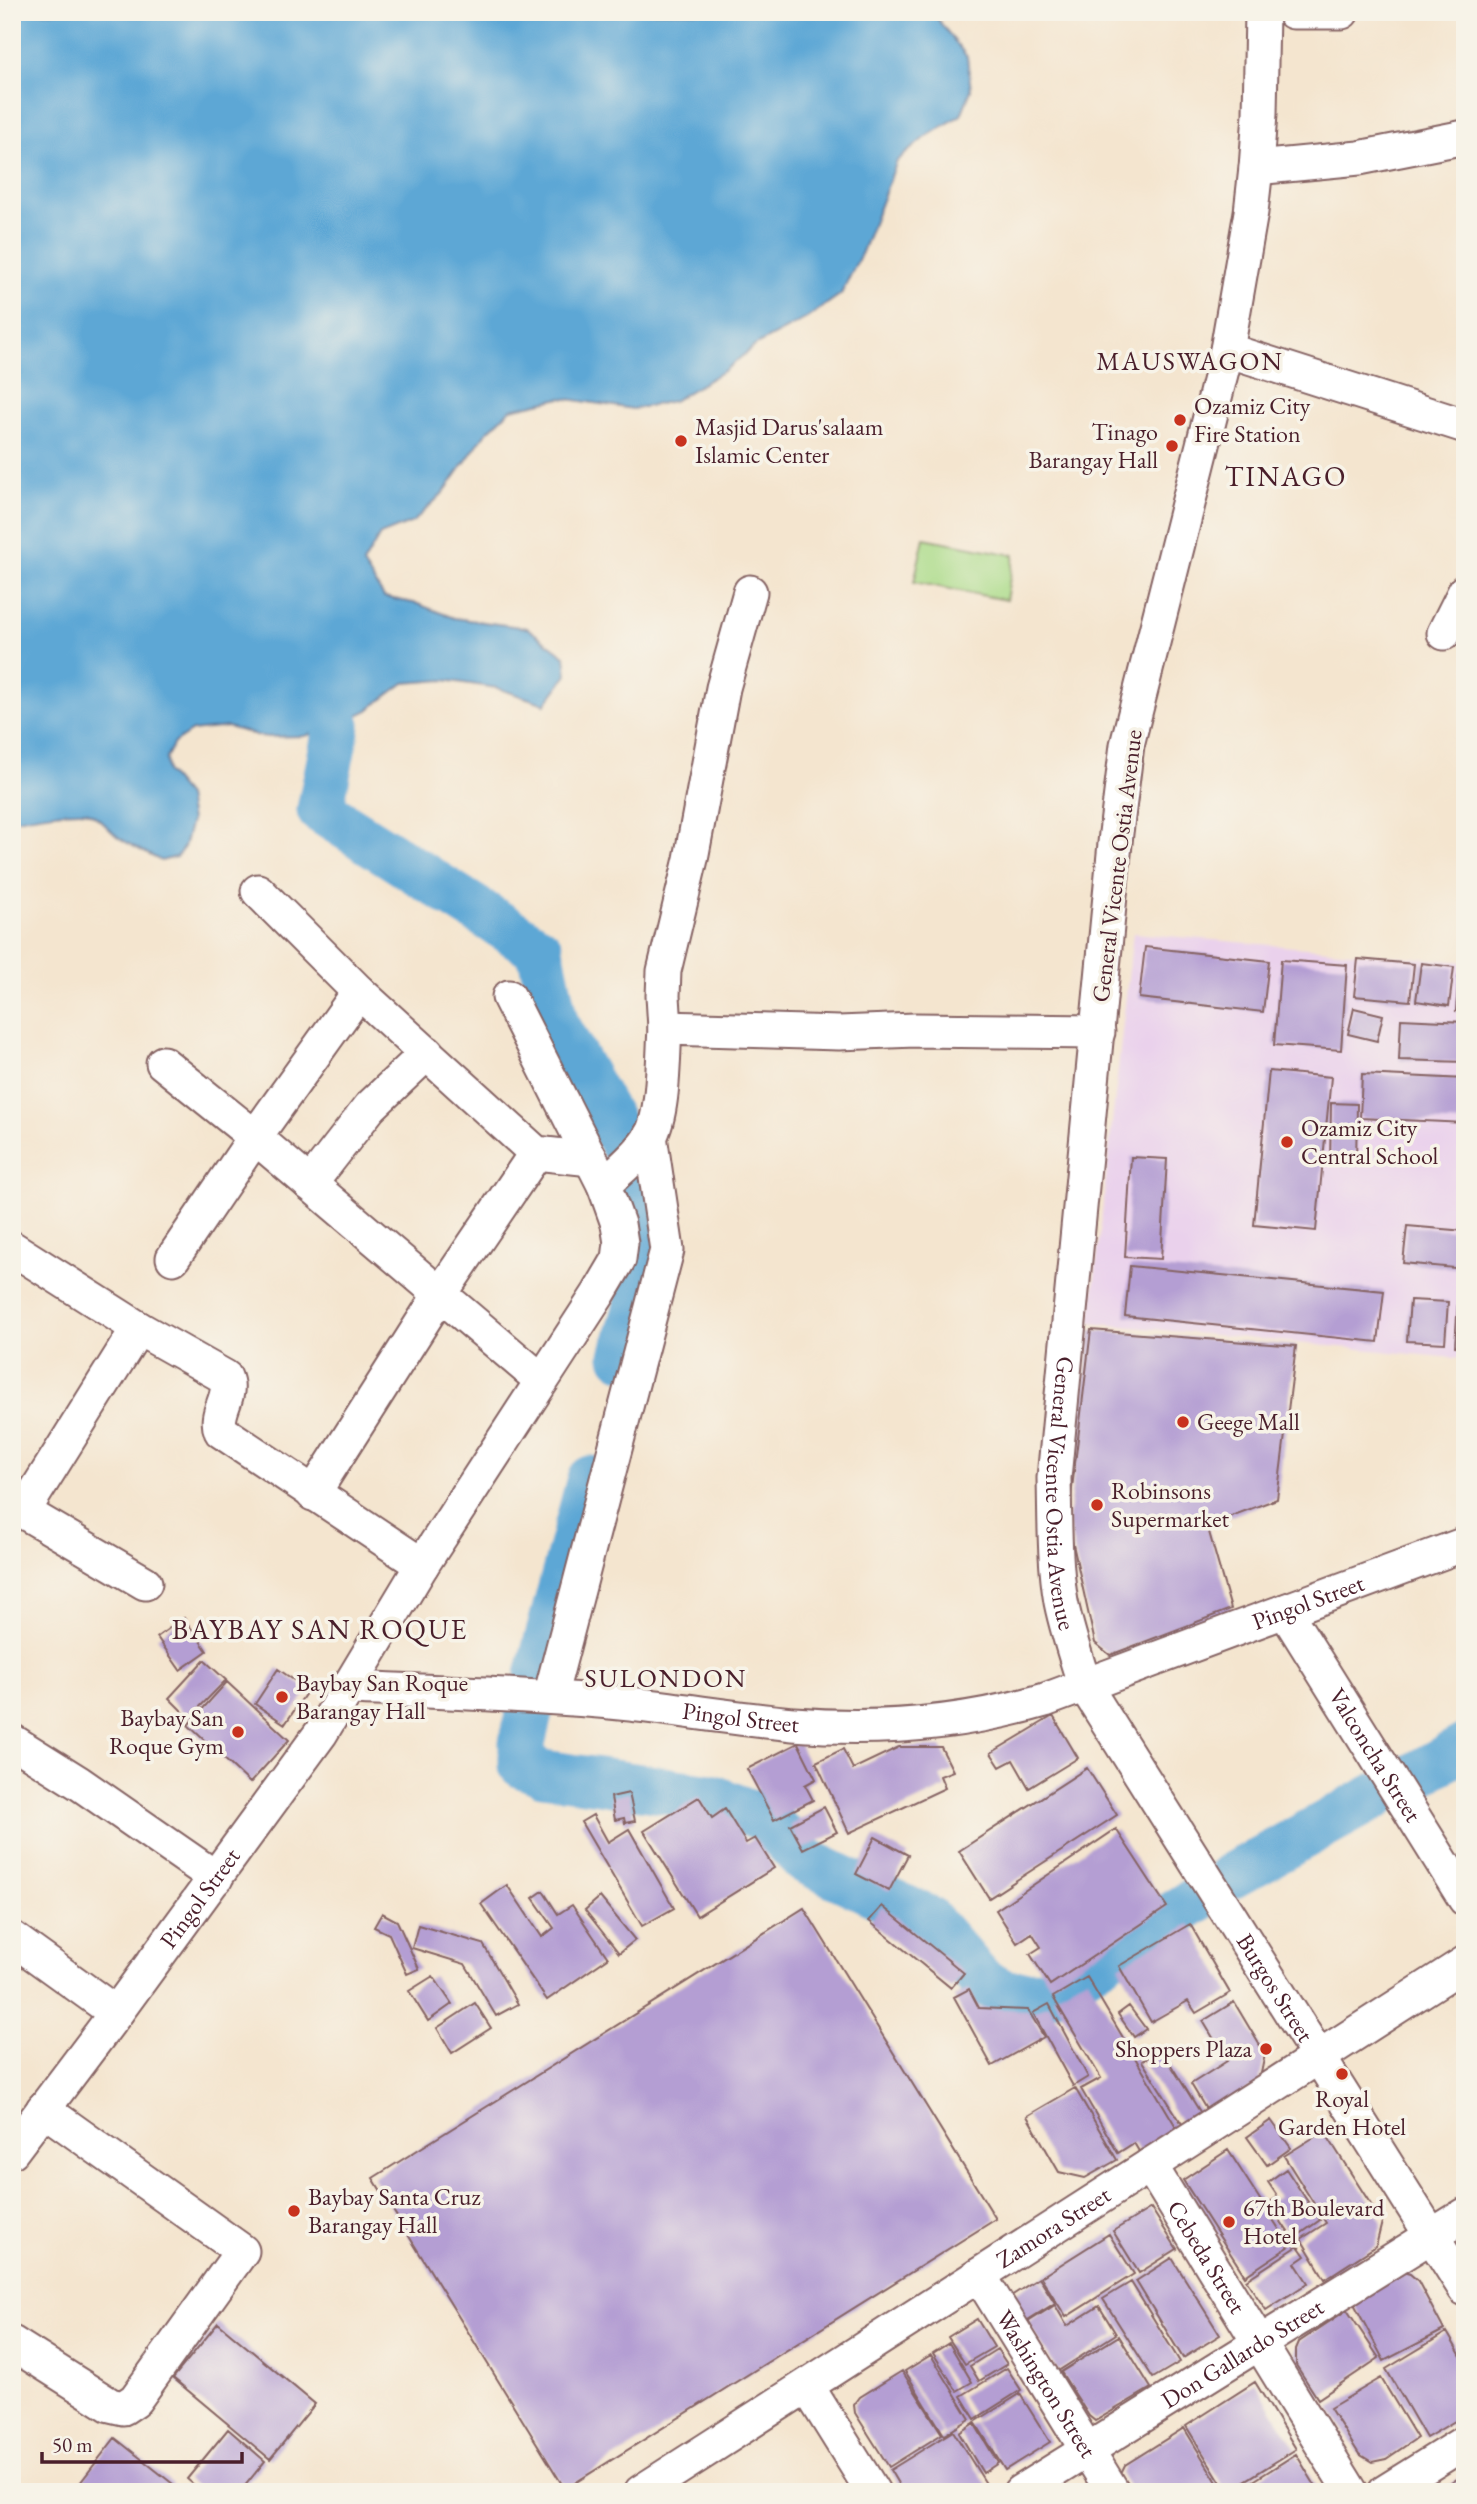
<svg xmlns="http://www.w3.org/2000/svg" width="1477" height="2504" font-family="'EB Garamond',serif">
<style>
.built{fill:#ead1ec}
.green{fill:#abdb89;stroke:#7a7d5a;stroke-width:2}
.water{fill:#5da7d5;stroke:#546380;stroke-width:2}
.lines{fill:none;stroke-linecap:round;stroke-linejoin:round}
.river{stroke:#5da7d5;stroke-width:47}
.building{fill:#b49ed3}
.minor-casing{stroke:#866464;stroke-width:37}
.minor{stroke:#fff;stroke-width:33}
.poi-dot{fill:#c8321e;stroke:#f7f3e8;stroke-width:2.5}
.labels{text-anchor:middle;stroke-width:7;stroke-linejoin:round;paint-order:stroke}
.poi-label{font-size:24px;fill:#4a1f2b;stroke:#f7f3e8;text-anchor:start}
.street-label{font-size:24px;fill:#4a1f2b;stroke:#f7f3e8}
.neighbourhood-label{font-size:26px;letter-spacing:2px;fill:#4a1f2b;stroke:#f7f3e8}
.quarter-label{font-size:28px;letter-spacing:2px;fill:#4a1f2b;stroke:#f7f3e8}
</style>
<rect width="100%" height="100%" fill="#f7f3e8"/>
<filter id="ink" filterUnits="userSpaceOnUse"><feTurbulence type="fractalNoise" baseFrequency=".0143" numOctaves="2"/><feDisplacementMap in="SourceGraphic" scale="14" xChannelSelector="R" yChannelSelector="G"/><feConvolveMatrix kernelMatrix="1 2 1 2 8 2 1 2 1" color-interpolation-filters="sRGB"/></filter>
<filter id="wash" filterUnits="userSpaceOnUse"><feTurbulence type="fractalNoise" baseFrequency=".00686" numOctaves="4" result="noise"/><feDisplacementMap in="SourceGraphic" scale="28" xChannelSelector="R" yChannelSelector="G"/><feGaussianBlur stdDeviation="1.57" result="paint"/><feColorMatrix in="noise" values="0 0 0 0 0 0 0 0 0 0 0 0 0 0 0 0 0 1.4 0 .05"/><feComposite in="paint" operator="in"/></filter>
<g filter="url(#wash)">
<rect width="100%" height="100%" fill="#f4e5cf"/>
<path class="built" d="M1133 933 1465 962V1359L1090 1323Z"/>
<path class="green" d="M924 538 1014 555 1006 600 914 582Z"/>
<path class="water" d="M12 12H932L967 57 971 90 961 115 924 138 897 161 862 252 841 294 807 318 756 345 725 370 673 401 633 409 561 398 511 409 485 434 444 492 413 522 380 535 363 564 384 597 418 604 454 618 527 628 565 656 567 675 545 704 497 688 444 680 404 683 368 710 337 725 305 736 263 737 228 727 192 731 174 743 166 758 167 772 187 796 191 821 184 847 176 857 161 861C147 853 131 846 118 837 108 829 100 817 88 812 78 808 25 817 12 820Z"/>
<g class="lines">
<path class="river" d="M337 725 320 810 540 950 555 1022 623 1144
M623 1356 637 1306 649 1222 645 1201 637 1178
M538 1675 590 1479
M530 1709 522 1743V1765L543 1773 711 1797 766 1819 804 1860 928 1919 982 1981 1006 1994 1049 1993 1199 1898
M1407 1780 1465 1747
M1231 1876 1376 1796"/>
</g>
<g id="blocks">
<path class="building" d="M1145 947 1269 961 1263 1012 1139 998Z
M1358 959 1414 964 1410 1001 1354 996Z
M1281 960 1347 965 1341 1050 1274 1045Z
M1421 963 1454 967 1449 1006 1416 1001Z
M1459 973H1465V1012L1456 1011Z
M1354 1008 1383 1015 1377 1041 1348 1034Z
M1401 1019 1465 1022V1062L1399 1060Z
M1269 1071 1331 1077 1316 1231 1254 1225Z
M1362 1074 1465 1079V1123L1360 1118Z
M1331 1103 1357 1104 1356 1165H1330Z
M1131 1157 1167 1159 1161 1259 1125 1257Z
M1407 1226 1465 1231V1269L1403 1263Z
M1130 1266 1384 1291 1378 1342 1125 1316Z
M1410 1300 1448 1302 1445 1343 1407 1341Z
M1458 1300H1465V1347L1455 1346Z
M1091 1330 1296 1346 1277 1499 1207 1525 1231 1609 1110 1655 1095 1643 1068 1522Z
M184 1618 207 1651 180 1670 157 1637Z
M204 1660 226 1680 189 1718 169 1698Z
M278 1669 308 1690 285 1724 255 1704Z
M227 1682 289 1740 250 1783 188 1725Z
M1053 1716 1078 1758 1029 1788 1013 1760 1000 1767 991 1753Z
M798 1743 816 1779 805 1785 813 1800 774 1820 747 1769Z
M899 1747H941L953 1771 940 1776 945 1788 849 1833 816 1762 843 1749 853 1769Z
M1087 1768 1117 1815 989 1898 959 1851Z
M629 1793 635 1821 625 1823 624 1818 615 1820 611 1797Z
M699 1797 712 1818 725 1809 746 1843 755 1838 774 1868 697 1916 644 1831Z
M824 1807 837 1832 803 1849 790 1825Z
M593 1815 608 1842 629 1829 674 1908 642 1926 581 1822Z
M1116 1829 1167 1907 1050 1985 1030 1954 1041 1947 1032 1933 1017 1943 996 1910Z
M875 1837 908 1855 889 1891 856 1874Z
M507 1885 542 1937 554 1928 533 1898 543 1891 558 1914 572 1905 608 1958 547 2000 481 1904Z
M600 1897 635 1940 619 1953 585 1910Z
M882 1906 964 1973 951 1988 869 1921Z
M804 1908 996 2219 565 2489 373 2178Z
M382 1913 397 1921 419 1969 407 1974 389 1934 374 1927Z
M1190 1924 1230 1993 1196 2013 1188 2001 1151 2022 1119 1966Z
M418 1925 483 1944 518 2004 496 2016 465 1964 412 1948Z
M433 1976 452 2004 428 2021 409 1991Z
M1087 1977 1178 2130 1140 2153 1134 2143 1118 2153 1081 2089 1101 2078 1053 1997Z
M969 1989 979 2008 1028 2010 1044 2037 992 2066 954 1997Z
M1234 2002 1265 2054 1259 2083 1209 2114 1191 2084 1227 2061 1203 2021Z
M475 2003 491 2028 452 2053 437 2028Z
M1049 2004 1088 2077 1073 2086 1033 2013Z
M1129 2006 1146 2029 1134 2037 1118 2014Z
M1161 2049 1202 2115 1184 2127 1142 2061Z
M1075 2088 1117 2160 1085 2178 1059 2172 1027 2116Z
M1271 2120 1291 2148 1267 2165 1247 2137Z
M1324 2131 1382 2222 1376 2246 1325 2279 1301 2239 1326 2223 1284 2156Z
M1228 2150 1290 2246 1245 2276 1183 2180Z
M1286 2169 1320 2220 1293 2239 1268 2203 1278 2197 1268 2182Z
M1151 2208 1177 2249 1139 2273 1113 2231Z
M1109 2234 1134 2274 1066 2317 1041 2277Z
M1298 2246 1305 2256 1295 2263 1308 2283 1266 2310 1246 2280Z
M1172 2258 1220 2335 1183 2358 1136 2281Z
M1399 2271 1410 2274 1418 2281 1444 2330 1384 2361 1349 2294Z
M1039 2278 1055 2303 1026 2321 1011 2296Z
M1131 2282 1180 2362 1153 2378 1103 2299Z
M1055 2305 1067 2326 1099 2306 1116 2334 1058 2371 1028 2322Z
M1347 2310 1379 2358 1318 2399 1296 2365V2349L1299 2342Z
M977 2319 994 2347 965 2364 948 2337Z
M218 2323 315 2404 270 2459 173 2378Z
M1447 2332 1465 2363V2415L1426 2438 1386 2369Z
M1119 2336 1151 2388 1095 2421 1089 2416 1061 2372Z
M949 2343 972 2382 957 2391 933 2353Z
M997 2349 1007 2364 979 2381 970 2366Z
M931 2355 970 2419 944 2435 905 2371Z
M1007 2368 1021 2390 975 2419 961 2396Z
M902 2371 942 2434 889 2467 855 2413 854 2405 860 2397Z
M1381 2378 1417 2438 1386 2459 1372 2462 1359 2454 1330 2408Z
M1255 2382 1296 2449 1227 2492 1186 2426Z
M1020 2394 1050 2442 1005 2470 975 2422Z
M974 2423 998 2463 983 2473 959 2433Z
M1184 2428 1223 2492H1131L1121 2473 1125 2465Z
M228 2429 265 2461 240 2492H202L187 2479Z
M953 2431 990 2490 986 2492H903L890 2470Z
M115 2438 183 2492H73Z
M1296 2454 1319 2492H1236Z
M1463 2475 1465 2492H1438Z"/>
</g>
</g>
<g filter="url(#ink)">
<use href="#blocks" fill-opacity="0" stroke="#866464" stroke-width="2"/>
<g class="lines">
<g class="minor-casing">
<g id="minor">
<path id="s1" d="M1262 12 1260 114 1256 168 1251 212 1227 350 1127 745 1116 833 1054 1478C1055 1519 1054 1561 1061 1602 1067 1631 1076 1658 1085 1686L1465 2289"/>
<path d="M1293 12H1342"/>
<path d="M1256 168 1359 158 1465 137"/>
<path d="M1227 350 1465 426"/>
<path d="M1444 633 1465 591"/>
<path d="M258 891 359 992 536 1153 591 1159"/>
<path d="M665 1028 663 996 664 971 691 859 723 688 750 592"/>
<path d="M163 1063 255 1137 541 1380"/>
<path d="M310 1184 370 1107 427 1053"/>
<path d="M604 1185C619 1170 639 1155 650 1137 664 1113 663 1056 665 1028L839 1033 915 1030 1098 1032"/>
<path d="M12 1248 138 1328 225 1377C234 1397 213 1412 221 1431L422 1565"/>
<path d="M173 1258 255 1137 359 992"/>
<path d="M313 1494 439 1296 536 1153"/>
<path d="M12 1505 145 1583"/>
<path d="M23 1512 138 1328"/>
<path id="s2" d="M1285 1611 1465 1899"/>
<path id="s3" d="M350 1688C444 1692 537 1695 630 1704 685 1710 739 1719 793 1724 879 1731 963 1724 1045 1700L1465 1544"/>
<path d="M550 1697 667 1250 650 1136"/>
<path d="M12 1741 79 1783 216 1878"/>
<path d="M12 1938 116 2013"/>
<path id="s4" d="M12 2151 116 2013 321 1733 422 1565 599 1293 619 1259 621 1243 618 1224 604 1185 509 997"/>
<path id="s5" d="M1150 2165 1351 2492"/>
<path id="s6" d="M979 2275 1113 2492"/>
<path d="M12 2343 110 2405 123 2408 135 2400 242 2251 43 2109"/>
<path d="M807 2386 873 2492"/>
<path id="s7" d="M641 2492 1465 1963"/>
<path id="s8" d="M1020 2492 1465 2215"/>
<path d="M1385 2492 1465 2442"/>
</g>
</g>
<use href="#minor" class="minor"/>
</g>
</g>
<g class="poi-dot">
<circle cx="1180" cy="420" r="7"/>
<circle cx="681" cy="441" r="7"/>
<circle cx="1172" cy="446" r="7"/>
<circle cx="1287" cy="1142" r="7"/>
<circle cx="1183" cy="1422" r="7"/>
<circle cx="1097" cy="1505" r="7"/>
<circle cx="282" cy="1697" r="7"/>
<circle cx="238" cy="1732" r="7"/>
<circle cx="1266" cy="2049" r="7"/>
<circle cx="1342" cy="2074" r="7"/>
<circle cx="294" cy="2211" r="7"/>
<circle cx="1229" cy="2222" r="7"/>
</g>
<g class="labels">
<g class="poi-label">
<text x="1194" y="414">Ozamiz City<tspan x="1194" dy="28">Fire Station</tspan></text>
<text x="695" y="435">Masjid Darus'salaam<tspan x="695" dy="28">Islamic Center</tspan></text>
<text x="1158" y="440" text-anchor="end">Tinago<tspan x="1158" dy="28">Barangay Hall</tspan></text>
<text x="1301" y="1136">Ozamiz City<tspan x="1301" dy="28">Central School</tspan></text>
<text x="1197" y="1430">Geege Mall</text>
<text x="1111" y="1499">Robinsons<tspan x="1111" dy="28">Supermarket</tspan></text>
<text x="296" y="1691">Baybay San Roque<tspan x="296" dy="28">Barangay Hall</tspan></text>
<text x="224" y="1726" text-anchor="end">Baybay San<tspan x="224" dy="28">Roque Gym</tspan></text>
<text x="1252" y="2057" text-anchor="end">Shoppers Plaza</text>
<text x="1342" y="2107" text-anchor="middle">Royal<tspan x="1342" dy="28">Garden Hotel</tspan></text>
<text x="308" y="2205">Baybay Santa Cruz<tspan x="308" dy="28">Barangay Hall</tspan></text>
<text x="1243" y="2216">67th Boulevard<tspan x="1243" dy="28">Hotel</tspan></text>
</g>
<g class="street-label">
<text transform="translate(1117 866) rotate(-83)" y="8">General Vicente Ostia Avenue</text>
<text dy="8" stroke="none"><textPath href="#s1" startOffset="1500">General Vicente Ostia Avenue</textPath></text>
<text dy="8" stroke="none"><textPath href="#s3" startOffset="980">Pingol Street</textPath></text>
<text dy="8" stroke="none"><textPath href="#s3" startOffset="392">Pingol Street</textPath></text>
<text dy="8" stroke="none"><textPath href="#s2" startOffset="170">Valconcha Street</textPath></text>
<text dy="8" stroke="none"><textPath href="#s4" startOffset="315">Pingol Street</textPath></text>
<text dy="8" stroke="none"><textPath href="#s1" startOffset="2053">Burgos Street</textPath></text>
<text dy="8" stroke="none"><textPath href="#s7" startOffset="490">Zamora Street</textPath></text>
<text dy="8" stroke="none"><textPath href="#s5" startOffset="108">Cebeda Street</textPath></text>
<text dy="8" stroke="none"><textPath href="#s8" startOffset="262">Don Gallardo Street</textPath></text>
<text dy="8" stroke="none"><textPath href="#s6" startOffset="128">Washington Street</textPath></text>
</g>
<g class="neighbourhood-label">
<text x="1190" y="370">MAUSWAGON</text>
<text x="666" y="1687">SULONDON</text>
</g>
<g class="quarter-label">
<text x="1286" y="486">TINAGO</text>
<text x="320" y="1639">BAYBAY SAN ROQUE</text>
</g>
</g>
<rect width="1477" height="2504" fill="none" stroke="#f7f3e8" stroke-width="42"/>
<path d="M42 2452v10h200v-10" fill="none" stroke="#4a1f2b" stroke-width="3.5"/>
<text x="52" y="2452" font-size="21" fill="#4a1f2b" stroke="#f7f3e8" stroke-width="5" paint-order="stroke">50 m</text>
</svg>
